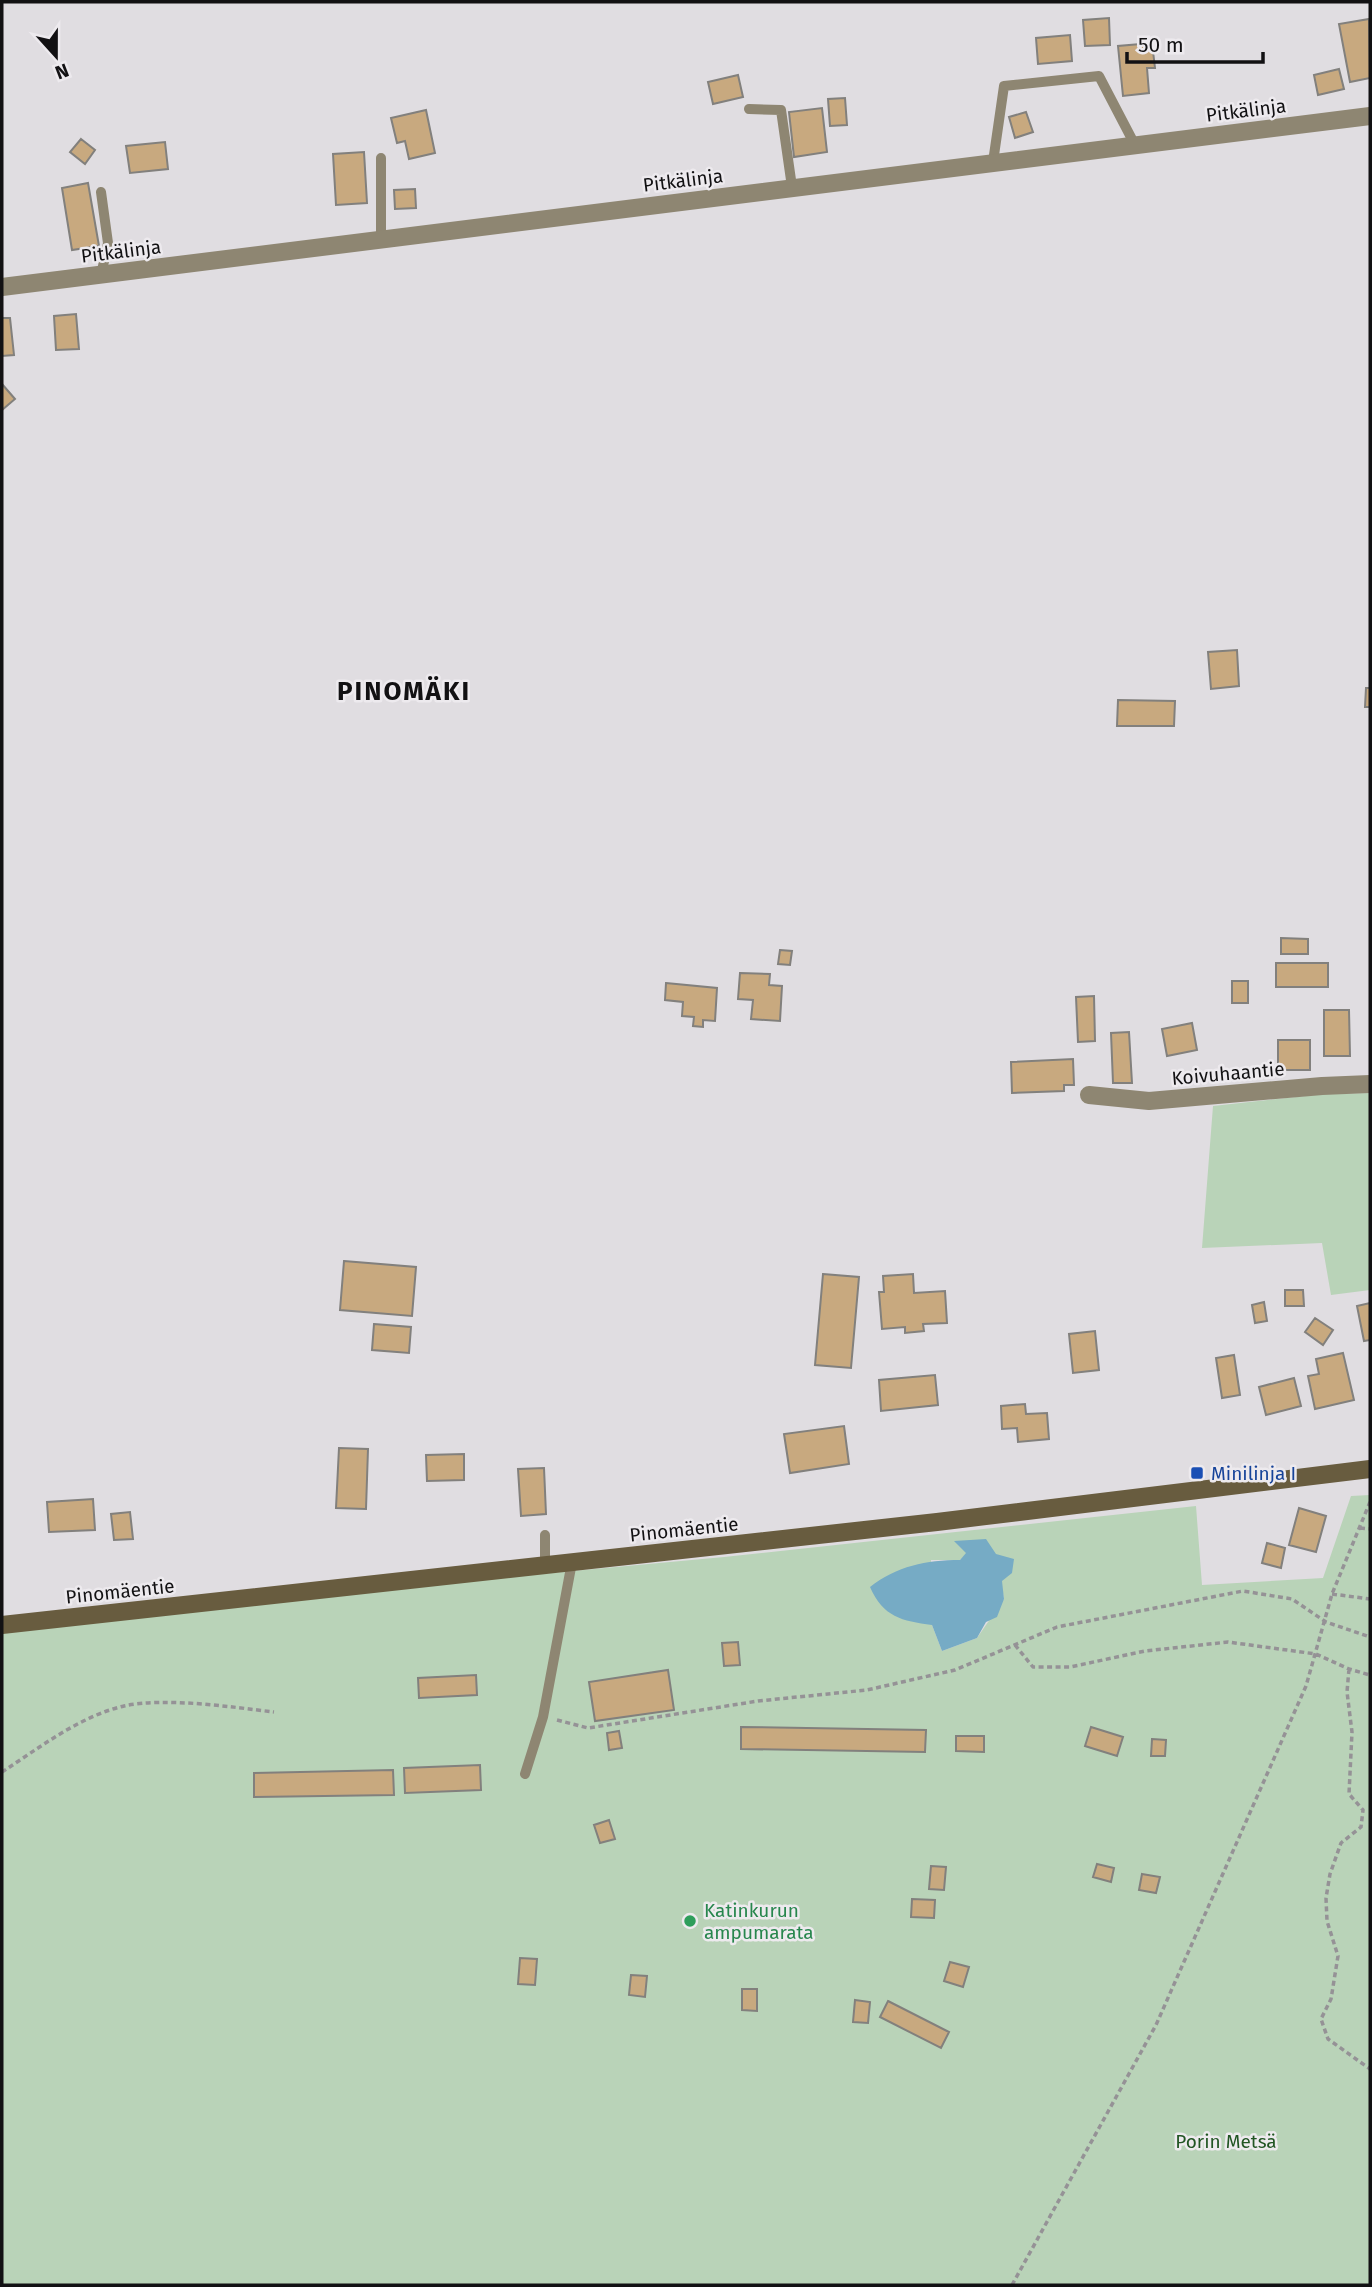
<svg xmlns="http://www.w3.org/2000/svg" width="1372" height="2287" font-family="'Fira Sans',sans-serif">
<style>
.green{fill:#b9d3b8;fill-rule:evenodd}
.water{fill:#76abc5}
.building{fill:#c8a97f;stroke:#82807d;stroke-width:2}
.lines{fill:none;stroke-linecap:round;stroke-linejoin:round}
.path{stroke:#959296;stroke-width:3.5;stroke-dasharray:5 3.5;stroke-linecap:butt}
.lane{stroke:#8e8672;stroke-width:10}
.street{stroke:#8e8672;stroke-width:18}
.secondary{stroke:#685c3f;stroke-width:18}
.transit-dot{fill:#1a4fb4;stroke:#edeaee;stroke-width:2.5}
.leisure-dot{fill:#2e9e5b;stroke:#edeaee;stroke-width:2.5}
.labels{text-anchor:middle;stroke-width:5;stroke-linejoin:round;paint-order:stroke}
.street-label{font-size:19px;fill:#121113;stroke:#edeaee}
.transit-label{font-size:19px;fill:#164399;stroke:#edeaee;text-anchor:start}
.leisure-label{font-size:19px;fill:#27864d;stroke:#edeaee;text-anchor:start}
.park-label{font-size:19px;fill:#215523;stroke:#edeaee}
.district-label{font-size:26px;font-weight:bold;letter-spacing:2px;fill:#121113;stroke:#edeaee}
</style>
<rect width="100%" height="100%" fill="#e0dde1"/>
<path class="green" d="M1370 1093V1290L1331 1295 1322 1243 1202 1248 1213 1106 1324 1094Z
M1370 1495V2285H2V1624L724 1557 1196 1506 1202 1585 1323 1578 1351 1496ZM955 1542 1001 1581 1004 1599 977 1638 942 1651 932 1625 931 1560H960L967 1553Z"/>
<path class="water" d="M986 1539 996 1554 1014 1559 1012 1573 1002 1581 1004 1599 997 1617 986 1622 977 1638 942 1651 932 1625C902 1621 883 1617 870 1587 897 1566 926 1560 960 1560L966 1553 954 1541Z"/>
<path class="building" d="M1109 18 1110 45 1085 46 1083 20Z
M1369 19 1370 78 1350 82 1339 24Z
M1070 35 1072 61 1038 64 1036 38Z
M1152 43 1155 68H1147L1149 93 1123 96 1118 46Z
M1339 69 1344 89 1318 95 1314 75Z
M738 75 743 97 713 104 708 82Z
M845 98 847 125 830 126 828 99Z
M822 108 827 152 794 157 789 112Z
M426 110 435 153 409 159 405 141 397 143 391 118Z
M1026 112 1033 132 1015 138 1009 117Z
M81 139 95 150 85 164 70 152Z
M165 142 168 169 130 173 126 146Z
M364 152 367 203 336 205 333 154Z
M88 183 99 246 72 250 62 188Z
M415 189 416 208 395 209 394 190Z
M76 314 79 349 56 350 54 316Z
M2 318H10L14 355 2 356Z
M2 384 15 399 2 410Z
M1237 650 1239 686 1211 689 1208 652Z
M1366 688H1370V707H1365Z
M1118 700 1175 701 1174 726H1117Z
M1281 938 1308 939V954H1281Z
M780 950 792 951 790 965 778 964Z
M1276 963H1328V987H1276Z
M740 973 770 974 769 985 782 986 780 1021 751 1019 753 1000 738 999Z
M1232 981H1248V1003H1232Z
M666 983 717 988 715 1021 703 1020V1027L693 1026 694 1017 682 1016 683 1002 665 1000Z
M1094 996 1095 1041 1078 1042 1076 997Z
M1324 1010H1349L1350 1056H1324Z
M1192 1023 1197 1050 1167 1056 1162 1029Z
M1129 1032 1132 1083H1113L1111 1033Z
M1278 1040H1310V1070H1278Z
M1073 1059 1074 1085H1064V1091L1012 1093 1011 1062Z
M344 1261 416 1267 412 1316 340 1310Z
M823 1274 859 1277 851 1368 815 1365Z
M913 1274 914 1293 945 1291 947 1323 923 1324 924 1331 905 1333V1327L882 1329 879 1292H884L883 1276Z
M1285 1290H1303L1304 1306H1285Z
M1264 1302 1267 1321 1255 1323 1252 1305Z
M1370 1303V1340L1364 1341 1357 1306Z
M1315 1318 1333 1330 1323 1345 1305 1332Z
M374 1324 411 1327 409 1353 372 1350Z
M1095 1331 1099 1370 1073 1373 1069 1334Z
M1343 1353 1354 1400 1315 1409 1308 1376 1319 1374 1316 1359Z
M1234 1355 1240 1395 1222 1398 1216 1358Z
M935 1375 938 1405 881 1411 879 1380Z
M1294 1378 1301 1406 1266 1415 1259 1387Z
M1025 1404 1026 1414 1047 1413 1049 1439 1018 1442 1017 1428 1002 1429 1001 1406Z
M844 1426 849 1464 790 1473 784 1434Z
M339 1448 368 1449 366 1509 336 1508Z
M464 1454V1480L427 1481 426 1455Z
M544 1468 546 1514 521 1516 518 1469Z
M93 1499 95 1530 49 1532 47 1502Z
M1299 1508 1326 1516 1316 1552 1289 1545Z
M130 1512 133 1539 114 1540 111 1514Z
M1267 1543 1285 1548 1281 1568 1262 1563Z
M738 1642 740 1665 724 1666 722 1643Z
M668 1670 674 1710 595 1721 589 1682Z
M476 1675 477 1695 419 1698 418 1678Z
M741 1727 926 1730 925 1752 741 1749Z
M1091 1727 1123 1737 1117 1756 1085 1746Z
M619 1731 622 1748 609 1750 607 1733Z
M956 1736H984V1752L956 1751Z
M1152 1739 1166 1740 1165 1756H1151Z
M480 1765 481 1790 405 1793 404 1768Z
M393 1770 394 1795 254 1797V1773Z
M609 1820 615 1839 600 1843 594 1825Z
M1097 1864 1114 1868 1111 1882 1093 1877Z
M931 1866 946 1867 944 1890 929 1889Z
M1142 1874 1160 1877 1156 1893 1139 1890Z
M912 1899 935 1900 934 1918 911 1917Z
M520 1958 537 1959 535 1985 518 1984Z
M950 1962 969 1967 963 1987 944 1981Z
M631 1975 647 1976 645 1997 629 1995Z
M742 1989H757V2011L742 2010Z
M855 2000 870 2002 868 2023 853 2022Z
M888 2001 949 2032 941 2048 880 2017Z"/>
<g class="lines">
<path class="path" d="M1360 1528 1370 1529
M1332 1594 1370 1599
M1015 1645 1033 1667H1070L1145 1651 1228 1642 1316 1654 1349 1669 1370 1675
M1349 1669 1347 1692 1352 1732 1349 1794 1363 1810 1361 1827 1341 1843 1330 1874 1326 1898 1327 1921 1338 1956 1331 1999 1321 2019 1328 2039 1370 2069
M557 1720 588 1728 758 1701 867 1690 955 1670 1057 1627 1243 1591 1292 1599 1326 1622 1370 1637
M2 1772C39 1748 80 1716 124 1706 166 1697 231 1707 274 1712
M1012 2285 1156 2025 1306 1686 1332 1594 1370 1502"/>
<path class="lane" d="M749 109 781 110 792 187
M993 162 1004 86 1099 76 1135 145
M101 192 108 243 101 275
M381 239V158
M545 1565V1535
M525 1774 543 1717 572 1562"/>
<path class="street" d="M2 287 1370 116
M1089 1095 1149 1101 1322 1086 1370 1084"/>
<path class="secondary" d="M2 1625 937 1522 1370 1469"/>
</g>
<rect class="transit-dot" x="1190" y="1466" width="14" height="14" rx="3.5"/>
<circle class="leisure-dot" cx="690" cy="1921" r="7"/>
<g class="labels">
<g class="street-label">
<text transform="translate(1246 110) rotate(-7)" y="7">Pitkälinja</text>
<text transform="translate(683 180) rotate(-7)" y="7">Pitkälinja</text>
<text transform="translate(121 251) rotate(-7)" y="7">Pitkälinja</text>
<text transform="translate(1228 1073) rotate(-5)" y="7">Koivuhaantie</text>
<text transform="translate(684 1529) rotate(-6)" y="7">Pinomäentie</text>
<text transform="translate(120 1591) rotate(-6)" y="7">Pinomäentie</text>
</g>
<g class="transit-label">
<text x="1211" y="1480">Minilinja I</text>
</g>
<g class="leisure-label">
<text x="704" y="1917">Katinkurun<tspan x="704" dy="22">ampumarata</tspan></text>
</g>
<g class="park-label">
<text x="1226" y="2148">Porin Metsä</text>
</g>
<g class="district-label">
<text x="404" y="700">PINOMÄKI</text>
</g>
</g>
<rect width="1372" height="2287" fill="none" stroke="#121113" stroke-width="7"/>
<g transform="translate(56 56) rotate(159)" stroke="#edeaee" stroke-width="5" paint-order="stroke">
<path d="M0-5L12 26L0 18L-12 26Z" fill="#121113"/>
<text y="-10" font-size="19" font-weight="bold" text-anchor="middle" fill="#121113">N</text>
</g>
<path d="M1127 52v10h136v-10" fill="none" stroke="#121113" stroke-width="3.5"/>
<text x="1138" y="52" font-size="21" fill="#121113" stroke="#edeaee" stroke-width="5" paint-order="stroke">50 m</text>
</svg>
